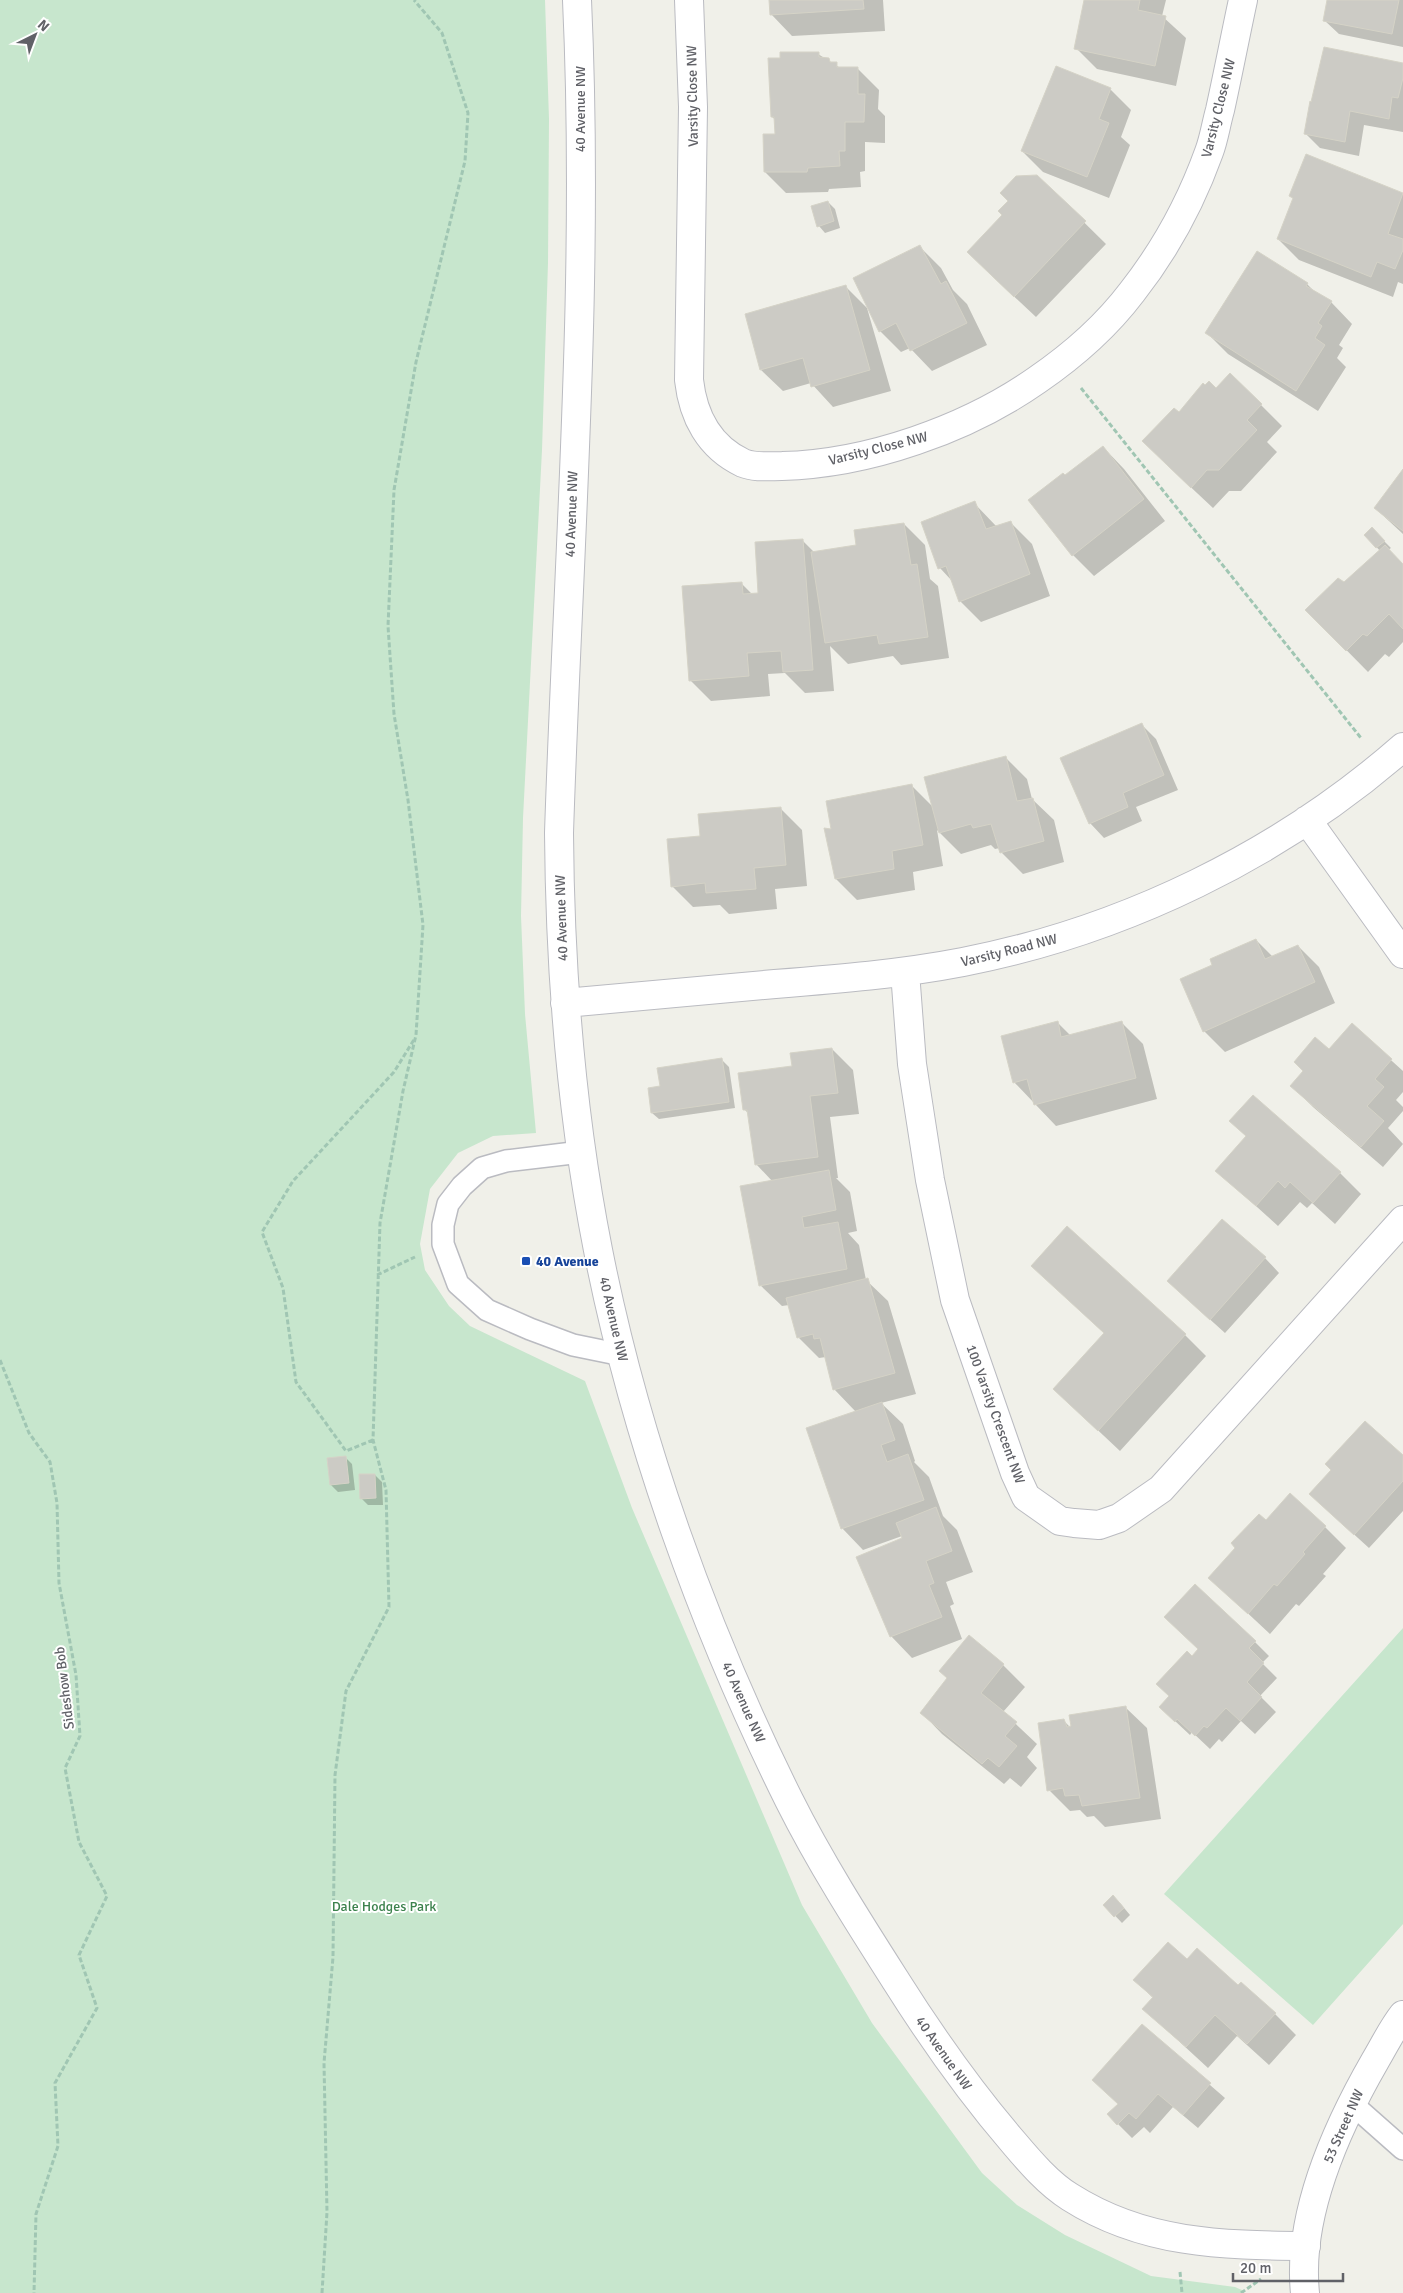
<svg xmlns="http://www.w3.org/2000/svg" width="1403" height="2293" font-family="Signika,sans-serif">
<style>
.green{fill:#c7e6cd}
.shadow{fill:#0003}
.building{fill:#cccbc5;stroke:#d5d3c7}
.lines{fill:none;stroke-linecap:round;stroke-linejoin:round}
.lane-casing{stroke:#babbc1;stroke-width:24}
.street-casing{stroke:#babbc1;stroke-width:30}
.secondary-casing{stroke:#b7b8be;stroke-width:30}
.path{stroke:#a0c6b3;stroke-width:3;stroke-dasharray:5 2.5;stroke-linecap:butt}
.lane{stroke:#fff;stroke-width:21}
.street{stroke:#fff;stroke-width:28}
.secondary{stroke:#fff;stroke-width:28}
.transit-dot{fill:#1a4fb4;stroke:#fff;stroke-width:2}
.labels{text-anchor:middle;stroke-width:4;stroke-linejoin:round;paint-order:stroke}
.street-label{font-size:14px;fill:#606167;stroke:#fff}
.transit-label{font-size:14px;font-weight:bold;fill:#164399;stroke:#fff;text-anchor:start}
.park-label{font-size:14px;fill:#3c824d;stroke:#fff}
</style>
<rect width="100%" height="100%" fill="#f0f0e9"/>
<path class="green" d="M0 0H545L549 119 548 263 542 450 523 818 521 916 525 1014 536 1133 493 1136 458 1153 430 1189 420 1244 425 1270 449 1306 470 1326 585 1381 632 1508 802 1905 872 2023 982 2173 1017 2205 1065 2235 1151 2276 1235 2287 1244 2291 1242 2293H0Z
M1403 1628V1924L1313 2025 1164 1894Z"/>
<path class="shadow" d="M770 0H883L885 31 792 36 771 14Z
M1085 0H1166L1162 16 1186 38 1176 86 1097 69 1076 48Z
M1329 0H1403V47L1339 34 1324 20Z
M818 54 842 69H858L879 90 878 109 885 116V143L865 142V171L860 172 861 187 829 189 828 192 786 193 765 172 776 135V120L772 117Z
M1403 64V132L1364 125 1359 156 1320 148 1305 133Z
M1110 89 1131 110 1121 137 1130 145 1109 198 1043 172 1022 151Z
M1306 156 1403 194V284L1398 282 1393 297 1299 260 1278 239 1294 199 1290 196Z
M1037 176 1106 244 1036 317 989 273Z
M828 202 835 209 840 228 825 233 819 226Z
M920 247 941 268 953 290 967 304 987 345 932 371 910 348 901 352 880 331Z
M1307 284 1316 293 1331 302 1352 324 1339 345 1343 348 1337 358 1346 367 1318 411 1228 354 1207 333Z
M846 287 867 308 891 391 833 407 811 383 783 391 761 370Z
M1216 389 1261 405 1282 426 1267 442 1277 452 1241 491H1229L1213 508 1165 463 1179 414Z
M1103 447 1124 469 1165 521 1094 576 1073 555 1066 477Z
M1403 471V534L1375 508Z
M974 503 997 527 1010 522 1032 544 1050 596 981 622 960 601 952 581 940 568Z
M904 524 925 545 930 579 938 586 949 658 901 665 893 656 848 664 830 646 834 691 805 693 785 673 768 674 770 696 711 701 690 680 741 583 753 595 759 594 802 540 815 553 857 546Z
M1366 535 1379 536 1391 548 1388 550 1403 565V642L1389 657 1385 654 1368 672 1307 610 1344 584 1380 551Z
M1141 724 1156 739 1178 790 1136 807 1142 821 1104 838 1090 823Z
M1005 757 1027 779 1032 799 1054 820 1064 862 1023 874 1001 852 1000 848 995 849 991 845 961 854 937 830 943 866 913 872 915 890 857 900 836 879 826 830H833L912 786 933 807Z
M780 808 802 830 807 886 775 889 777 909 729 914 720 905 693 907 672 886 702 837Z
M1256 940 1273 957 1298 946 1319 967 1335 1003 1225 1052 1204 1031Z
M1057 1022 1071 1036 1121 1022 1143 1044 1157 1099 1056 1126 1014 1082Z
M1352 1025 1403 1071V1092L1396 1100 1403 1107V1111L1388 1128 1403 1144 1383 1167 1313 1107 1292 1086 1329 1051Z
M832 1049 853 1070 859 1114 830 1117 838 1178H836L850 1192 857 1231 848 1233 859 1245 866 1280 888 1301 916 1394 881 1403 903 1424 915 1461 914 1462 929 1477 943 1516 957 1530 973 1572 946 1582 954 1604 950 1606 962 1639 912 1658 891 1636 902 1536 863 1550 842 1528 856 1412 834 1389 826 1357 819 1358 798 1337 789 1305 782 1306 760 1285 773 1182 756 1164 749 1114 744 1109 793 1067Z
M722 1060 729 1067 735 1108 659 1119 652 1113 662 1087Z
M1231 1121 1340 1173 1361 1194 1335 1224 1312 1203 1307 1208 1300 1202 1278 1226 1217 1171 1247 1137Z
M1265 1258 1279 1273 1225 1333 1183 1295Z
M1033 1266 1185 1335 1206 1356 1120 1451 1054 1389 1105 1334Z
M345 1457 352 1464 355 1490 338 1492 331 1485Z
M1403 1457V1511L1369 1548 1325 1508Z
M375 1475 382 1482 383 1505H368L361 1498Z
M1267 1522 1325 1527 1346 1548 1323 1574 1326 1576 1299 1606 1296 1604 1270 1634 1210 1578Z
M969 1637 1003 1665 1025 1687 1003 1712 1037 1744 1027 1757 1037 1768 1021 1787 1010 1778 1004 1784 942 1734 921 1712 948 1678Z
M1255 1642 1269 1656 1262 1663 1277 1678 1260 1696 1276 1712 1255 1734 1241 1721 1222 1742 1219 1739 1210 1749 1192 1732 1190 1735 1175 1721 1170 1696 1192 1658Z
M1125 1707 1147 1728 1161 1819 1105 1827 1094 1816 1087 1817 1080 1810 1070 1811 1049 1790 1064 1721 1073 1730Z
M1120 1903 1130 1915 1122 1923 1105 1905Z
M1187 1961 1238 1987 1275 2014 1296 2035 1269 2065 1237 2036 1208 2068 1144 2009 1153 1998 1135 1980Z
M1142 2026 1225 2098 1198 2128 1173 2107 1150 2133 1144 2127 1132 2138 1118 2124 1119 2104Z"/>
<path class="building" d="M769 0H863L864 9 770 15Z
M1084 0H1140L1138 10 1166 16 1155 66 1074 49Z
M1327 0H1399L1392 34 1323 21Z
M1324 47 1403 63V78L1398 98 1392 97 1389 119 1350 111 1345 142 1304 134 1310 101 1311 102Z
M780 52H819V57L829 58 830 62H837V67H858V94H865L864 122H845V151H839L840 166 808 168 807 172H764L763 134H775L774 117H771L768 58H780Z
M1056 66 1111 88 1099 119 1109 123 1087 177 1021 151Z
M1306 154 1403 193 1388 234 1403 239V250L1395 269 1377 262 1371 277 1277 239 1293 198 1289 196Z
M1037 175 1086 221 1014 297 967 252 1002 215 998 211 1008 201 1000 193 1016 176Z
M828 201 834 221 817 227 811 206Z
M920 245 941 284 946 281 967 323 910 351 896 323 879 332 853 278Z
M1257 251 1308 283 1306 286 1332 301 1318 323 1322 326 1315 338 1325 345 1296 391 1205 333Z
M846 285 870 370 811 387 803 358 760 370 745 314Z
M1230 373 1262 404 1247 420 1257 430 1219 470H1207L1191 488 1142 441 1174 408 1179 412 1203 383 1205 385 1209 381 1216 388Z
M1103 446 1144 499 1072 556 1028 500 1063 473 1065 475Z
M1403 469V531L1374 508Z
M975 501 986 529 1011 521 1030 574 959 602 946 566 938 569 921 522Z
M904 523 911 565 917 564 928 637 879 644 877 635 825 643 811 552 856 545 854 530Z
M1372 527 1385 541 1376 548 1364 535Z
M803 539 813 670 783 672 781 651 747 653 749 676 689 681 682 586 742 582 743 594 758 593 755 542Z
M1385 545 1403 564V629L1389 614 1367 636 1363 634 1346 651 1305 610 1338 578 1344 582Z
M1142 723 1164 775 1123 793 1128 807 1089 824 1060 758Z
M1006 756 1017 801 1033 798 1044 841 1000 853 991 824 973 828 971 824 939 833 924 777Z
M912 784 923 845 892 851 894 869 835 879 824 828 831 829 826 801Z
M781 807 786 865 754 868 756 889 706 893 705 883 671 887 667 839 700 836 698 814Z
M1256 939 1265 959 1298 945 1315 982 1203 1032 1180 979 1212 965 1210 959Z
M1058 1021 1061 1037 1122 1021 1136 1078 1034 1105 1027 1079 1013 1083 1001 1036Z
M1352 1023 1392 1059 1375 1079 1384 1087 1367 1106 1384 1121 1361 1147 1290 1086 1303 1071 1294 1062 1315 1037 1329 1049Z
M832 1048 838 1093 810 1096 818 1157 755 1165 747 1110H743L738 1073 792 1066 790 1053Z
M722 1058 729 1102 651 1113 648 1088 660 1086 657 1068Z
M1253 1095 1341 1172 1313 1203 1290 1182 1285 1188 1278 1181 1256 1206 1215 1171 1246 1136 1229 1121Z
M829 1170 836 1210 802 1217 804 1228 838 1222 847 1269 759 1286 740 1186Z
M1222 1219 1266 1257 1210 1320 1167 1281Z
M1067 1226 1186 1334 1098 1431 1053 1389 1104 1333 1031 1266Z
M868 1278 895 1373 833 1390 820 1338 814 1339 813 1334 797 1338 786 1298Z
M882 1402 895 1440 881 1445 887 1462 908 1454 924 1500 841 1529 806 1428Z
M1365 1421 1403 1455V1481L1354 1535 1309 1494 1331 1470 1325 1464Z
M346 1456 349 1483 330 1485 327 1458Z
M359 1474H375L376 1498 360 1499Z
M1290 1493 1326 1526 1303 1552 1305 1554 1277 1586 1274 1584 1248 1614 1208 1578 1235 1548 1231 1543 1259 1514 1266 1520Z
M936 1507 952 1551 926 1561 934 1583 929 1585 942 1617 890 1637 856 1557 902 1538 896 1523Z
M1195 1584 1256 1641 1249 1648 1264 1663 1247 1682 1262 1697 1240 1721 1226 1708 1207 1728 1204 1726 1195 1736 1177 1719 1175 1722 1159 1707 1169 1696 1156 1684 1187 1651 1192 1656 1198 1649 1164 1617Z
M969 1635 1004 1664 981 1693 1017 1722 1005 1736 1017 1746 999 1767 988 1758 982 1764 920 1713 947 1678 939 1671Z
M1126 1706 1140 1798 1082 1806 1079 1795 1065 1796 1063 1788 1047 1791 1038 1723 1064 1719 1067 1727 1071 1726 1069 1715Z
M1113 1895 1124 1908 1114 1917 1103 1905Z
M1168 1942 1187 1959 1197 1948 1238 1985 1241 1982 1276 2013 1247 2044 1215 2015 1186 2047 1142 2009 1153 1997 1133 1980Z
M1142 2024 1211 2083 1183 2115 1158 2094 1136 2119 1129 2113 1117 2125 1107 2114 1118 2104 1092 2080Z"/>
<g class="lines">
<g class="lane-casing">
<path id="lane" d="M581 1152 506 1161 482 1168 462 1186 448 1204 443 1225V1244L458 1284 487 1310 530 1329 573 1345 622 1355
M1351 2103 1403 2149"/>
</g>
<g class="street-casing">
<path id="street" d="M577 0C590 278 568 556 559 833 560 973 571 1113 598 1250 635 1438 704 1629 789 1800 820 1862 859 1923 896 1981 932 2038 970 2092 1014 2143 1030 2162 1049 2184 1070 2197 1144 2244 1221 2245 1306 2246
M689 0 693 107 689 380C693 416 709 447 743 463 755 468 770 466 782 466 868 464 967 429 1037 380 1072 356 1107 325 1132 292 1165 250 1191 202 1209 152 1214 139 1216 124 1220 110 1228 74 1235 37 1243 0
M1307 820 1403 954
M905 972 912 1064 930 1180 955 1300 1015 1473 1026 1497 1060 1521 1074 1523 1099 1525 1119 1518 1161 1489 1403 1220
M565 1003C635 996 705 990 775 984 838 979 901 974 963 962 1123 931 1280 855 1403 747"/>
</g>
<g class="secondary-casing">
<path id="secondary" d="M1305 2293C1297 2216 1337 2127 1375 2061 1384 2046 1392 2029 1403 2015"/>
</g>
<path class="path" d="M1081 388 1361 738
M377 1275 415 1257
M0 1360 29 1433 50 1462 57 1503 59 1583 76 1675 80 1736 65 1768 79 1842 107 1896 79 1955 97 2008 55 2083 58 2146 36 2214 34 2293
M373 1440 346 1451 296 1382 283 1288 262 1232 293 1181 394 1072 415 1038
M1180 2272 1182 2293
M322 2293 327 2212 324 2063 333 1957 335 1775 346 1691 389 1607 386 1490 373 1440 380 1223 403 1091 416 1035 423 925 408 800 394 714 388 626 394 490 416 362 465 161 468 113 442 33 414 0
M1241 2293 1261 2279"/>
<use href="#lane" class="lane"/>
<use href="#street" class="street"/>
<use href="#secondary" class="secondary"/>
</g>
<rect class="transit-dot" x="521" y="1256" width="10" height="10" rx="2.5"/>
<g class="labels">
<g class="street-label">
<text transform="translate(692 96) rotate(-91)" y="5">Varsity Close NW</text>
<text transform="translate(1218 108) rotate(-76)" y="5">Varsity Close NW</text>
<text transform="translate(580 109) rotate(-90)" y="5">40 Avenue NW</text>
<text transform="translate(878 448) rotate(-14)" y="5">Varsity Close NW</text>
<text transform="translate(571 514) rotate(-88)" y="5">40 Avenue NW</text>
<text transform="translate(561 918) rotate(-92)" y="5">40 Avenue NW</text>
<text transform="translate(1009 950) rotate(-14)" y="5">Varsity Road NW</text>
<text transform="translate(614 1319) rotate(77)" y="5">40 Avenue NW</text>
<text transform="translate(996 1414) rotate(70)" y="5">100 Varsity Crescent NW</text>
<text transform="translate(64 1688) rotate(-97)" y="5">Sideshow Bob</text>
<text transform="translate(744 1702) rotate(66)" y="5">40 Avenue NW</text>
<text transform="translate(944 2053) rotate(55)" y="5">40 Avenue NW</text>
<text transform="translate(1343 2126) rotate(-66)" y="5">53 Street NW</text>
</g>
<g class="transit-label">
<text x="536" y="1266">40 Avenue</text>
</g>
<g class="park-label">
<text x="384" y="1911">Dale Hodges Park</text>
</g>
</g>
<g transform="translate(35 35) rotate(42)" stroke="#ffffff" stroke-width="4" paint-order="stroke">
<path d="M0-4L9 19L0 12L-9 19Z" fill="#606167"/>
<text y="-8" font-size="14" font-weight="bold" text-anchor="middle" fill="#606167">N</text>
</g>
<path d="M1233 2273v8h110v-8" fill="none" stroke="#606167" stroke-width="2.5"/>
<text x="1240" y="2273" font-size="15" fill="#606167" stroke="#ffffff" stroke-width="4" paint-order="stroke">20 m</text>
</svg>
